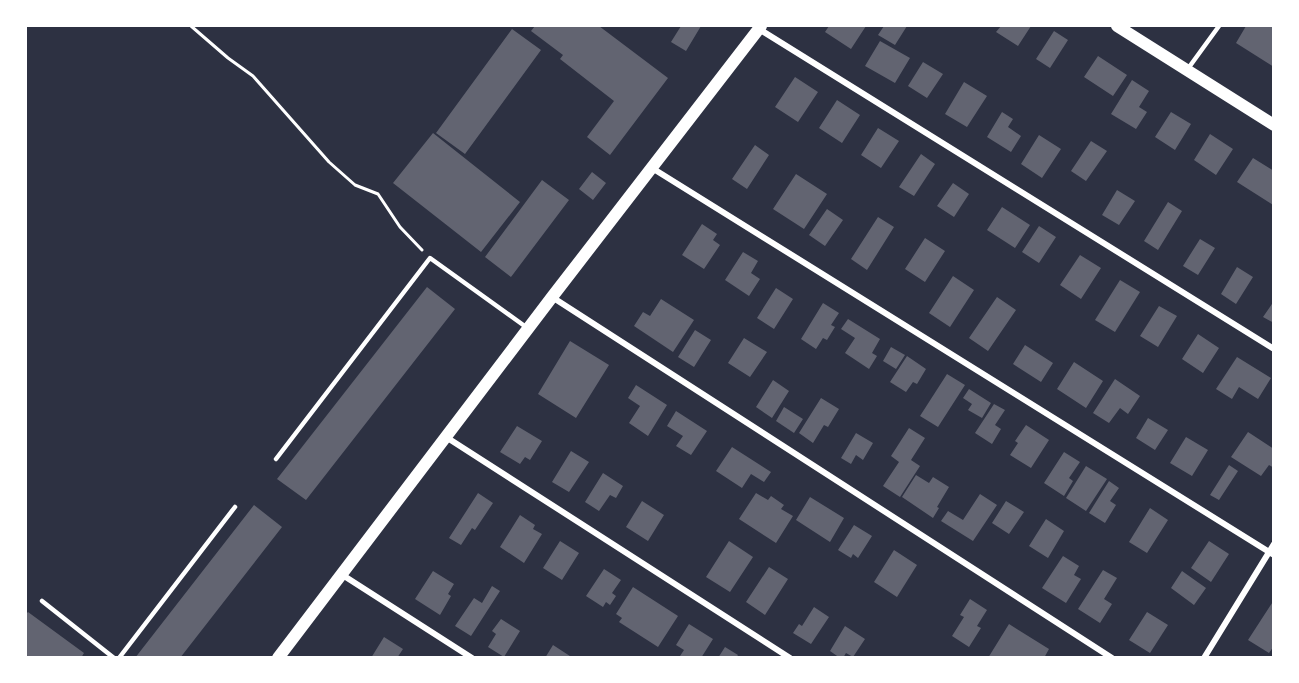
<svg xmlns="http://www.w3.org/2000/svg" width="1299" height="683" font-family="Mulish,sans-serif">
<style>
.building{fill:#626471}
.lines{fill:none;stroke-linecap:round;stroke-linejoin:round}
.path{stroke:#fff;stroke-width:3}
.service{stroke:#fff;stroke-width:4.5}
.minor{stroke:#fff;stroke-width:6}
.secondary{stroke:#fff;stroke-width:12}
</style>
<rect width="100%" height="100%" fill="#2d3142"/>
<path class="building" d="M535 26H599L668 78 610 155 587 137 614 101 560 59 563 55 531 31Z
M681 26H701L686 51 671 42Z
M829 26H866L851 49 825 32Z
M884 26H907L895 45 878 35Z
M1001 26H1031L1018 46 996 32Z
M1246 26H1274V67L1236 43Z
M512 29 541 50 465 154 436 133Z
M1054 31 1068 40 1050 68 1036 59Z
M880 41 910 58 895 83 865 66Z
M1098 56 1127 75 1113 96 1084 77Z
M923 62 943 74 927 98 908 86Z
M795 77 818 92 798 122 775 107Z
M1132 80 1149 91 1139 107 1147 112 1136 129 1111 114Z
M964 82 987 96 967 127 945 114Z
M837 100 860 115 842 143 819 128Z
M1002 112 1013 119 1008 127 1021 136 1011 152 987 137Z
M1171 112 1191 124 1175 150 1155 137Z
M878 128 899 141 881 168 861 155Z
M433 133 520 202 481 252 393 183Z
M1210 134 1233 149 1216 175 1194 160Z
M1039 135 1061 149 1042 178 1021 164Z
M1091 141 1107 151 1086 181 1071 171Z
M755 145 769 155 747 189 732 179Z
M921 154 935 164 914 196 899 187Z
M1253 158 1274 171 1273 205 1237 182Z
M592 172 606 183 593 200 579 189Z
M796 174 827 194 804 229 773 209Z
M542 180 569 200 511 277 485 257Z
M953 183 969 194 954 217 937 206Z
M1117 190 1135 201 1119 225 1102 215Z
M1168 202 1182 211 1158 250 1144 241Z
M1002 207 1030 225 1015 248 987 230Z
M827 209 843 220 825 246 809 235Z
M878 217 894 227 867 270 851 259Z
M702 224 717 234 713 240 720 245 704 269 682 255Z
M1039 226 1056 237 1039 263 1022 252Z
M925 238 945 251 925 282 905 269Z
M1200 239 1215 248 1198 275 1183 266Z
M743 252 758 261 751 273 760 279 749 296 725 280Z
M1080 255 1101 268 1081 299 1060 285Z
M1237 267 1253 277 1236 304 1221 294Z
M953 276 974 290 950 327 929 313Z
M1120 280 1140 292 1115 332 1095 320Z
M427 287 455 309 306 500 277 479Z
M776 288 793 299 774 329 757 318Z
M997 297 1016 310 988 351 969 338Z
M661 299 694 320 673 352 634 326 643 312 650 316Z
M1274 301V323L1263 317Z
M823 303 839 313 831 325 835 327 827 340 823 338 816 349 801 339Z
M1159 306 1177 316 1158 347 1140 336Z
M848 319 880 339 872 353 877 356 869 369 845 353 855 338 841 329Z
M695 330 711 340 694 367 678 357Z
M1198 334 1219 348 1203 373 1182 359Z
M744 338 767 352 750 377 728 363Z
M570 341 609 365 576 418 538 394Z
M1025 345 1053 363 1041 382 1013 364Z
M891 347 905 355 896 369 883 361Z
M907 356 926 369 917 384 913 382 906 392 890 382Z
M1237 357 1271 378 1258 399 1239 387 1232 399 1216 389Z
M1074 362 1103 381 1086 408 1057 389Z
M947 374 965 385 938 427 920 416Z
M1115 379 1140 396 1128 414 1120 408 1109 423 1093 413Z
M773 380 789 391 772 418 756 407Z
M636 385 667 405 648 436 629 423 640 406 628 398Z
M969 389 991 403 982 418 968 410 972 404 963 398Z
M821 398 839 409 828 427 824 425 813 443 799 433Z
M994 404 1005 410 995 425 1001 429 992 444 975 433Z
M784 407 803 419 794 433 776 421Z
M676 411 707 431 691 455 676 446 683 436 667 426Z
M1148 418 1168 430 1155 450 1136 438Z
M1026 425 1049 440 1031 468 1010 455 1018 443 1015 441Z
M517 426 542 441 530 460 525 457 520 464 500 452Z
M909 428 925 438 911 460 920 466 900 497 883 486 899 462 891 456Z
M1248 432 1274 449V468L1269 465 1261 476 1231 457Z
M856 433 873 443 863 460 856 455 851 464 841 458Z
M1186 437 1208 450 1192 476 1170 463Z
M732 447 771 472 764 482 751 474 742 488 716 471Z
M571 451 589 462 569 492 552 482Z
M1064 452 1080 462 1069 478 1073 481 1064 496 1044 483Z
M1229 465 1238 471 1219 500 1210 495Z
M1086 466 1107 479 1086 511 1066 498Z
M603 473 623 486 616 498 610 495 599 511 585 502Z
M916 475 929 483 933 477 949 487 937 507 939 508 933 518 902 497Z
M1109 481 1119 488 1110 501 1116 505 1105 523 1089 513Z
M478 493 493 503 475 530 472 528 461 545 449 538Z
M756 493 768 500 771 496 784 505 781 509 793 516 776 543 739 519Z
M980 494 997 505 973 541 941 521 948 511 963 520Z
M810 497 844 518 830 542 796 520Z
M642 501 664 515 648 541 626 527Z
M1006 501 1024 512 1009 534 992 523Z
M254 505 282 527 180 658H135Z
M1150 508 1168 520 1147 553 1129 542Z
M520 515 535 525 533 529 542 534 524 563 500 547Z
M1046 519 1064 531 1048 558 1029 546Z
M854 525 872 536 858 558 853 554 851 558 838 550Z
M560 541 579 553 562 580 543 568Z
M729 541 753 557 730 592 706 577Z
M1209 541 1229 554 1211 582 1191 568Z
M894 550 917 565 897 597 874 582Z
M1063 556 1079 566 1074 575 1081 579 1066 603 1042 588Z
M769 567 788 579 765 615 746 602Z
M604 569 621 580 612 593 616 596 610 605 606 602 603 607 586 596Z
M1103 570 1117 578 1104 599 1112 604 1100 623 1078 609Z
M433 571 454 584 448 594 451 596 440 615 415 599Z
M1182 571 1206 588 1194 605 1171 588Z
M492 586 500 591 471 636 455 626 474 598 482 603Z
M633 587 678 616 658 647 619 622 622 618 616 614Z
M970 599 987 610 977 626 981 628 969 647 952 636 964 617 960 615Z
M1274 600V646L1269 653 1248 640Z
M814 607 829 617 811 644 793 633 799 624 802 626Z
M28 612 84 653 81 658H26V614Z
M1147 612 1168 625 1150 653 1129 640Z
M501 619 520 631 504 657 488 647 496 634 492 631Z
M689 624 713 639 701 658H682L680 656 684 650 676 645Z
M1009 624 1049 649 1044 658H988Z
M845 626 865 639 853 657 846 653 843 658H840L830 651Z
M384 637 403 649 397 658H371Z
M553 645 573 658H545Z
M725 647 738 655 736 658H718Z"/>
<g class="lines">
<path class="path" d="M191 26 228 58 253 76 329 162 355 185 378 194 400 227 422 250"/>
<path class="service" d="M1187 70 1219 26
M276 459 430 258 526 327
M42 601 114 658
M119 658 235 507"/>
<path class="minor" d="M759 29 1274 349
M652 168 1274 555
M552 297 1112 658
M446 437 790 658
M341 574 472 658
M1204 658 1274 544"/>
<path class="secondary" d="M1117 26 1274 125
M278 658 552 297 761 26"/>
</g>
<rect width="1299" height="683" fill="none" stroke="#ffffff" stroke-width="54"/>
</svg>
